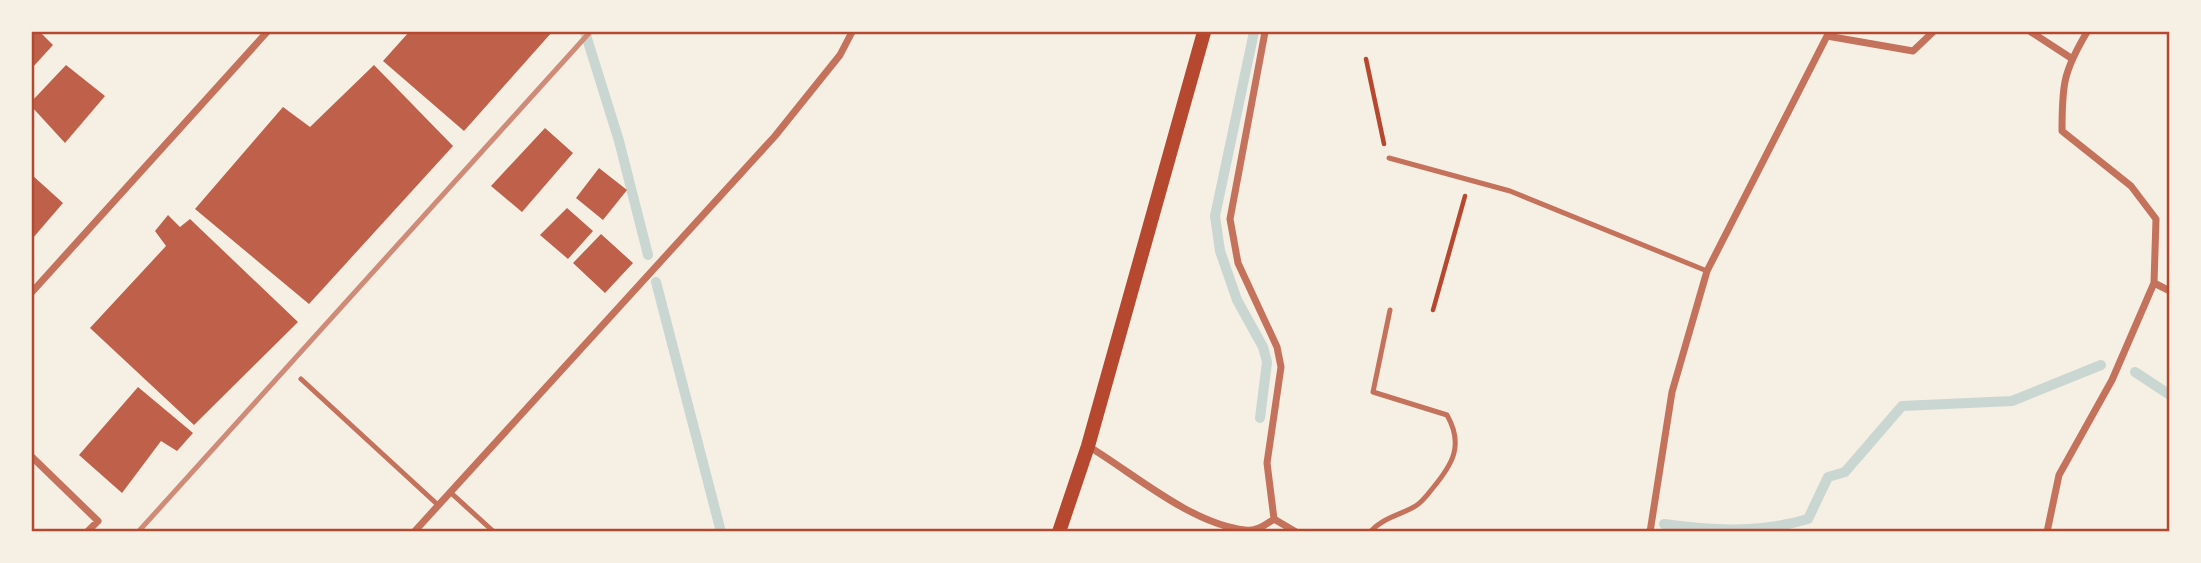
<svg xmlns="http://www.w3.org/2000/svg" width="2201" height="563" font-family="'Work Sans',sans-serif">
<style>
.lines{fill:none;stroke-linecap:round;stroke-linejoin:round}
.stream{stroke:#c9d6d2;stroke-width:10}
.building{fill:#bf614a}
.path{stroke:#b5482f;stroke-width:4.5}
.service{stroke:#c5725c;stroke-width:5}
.minor{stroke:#c5725c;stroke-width:7}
.secondary{stroke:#b5482f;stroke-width:14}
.rail{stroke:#cf8b77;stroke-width:5}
.neatline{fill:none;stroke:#b5482f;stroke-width:2.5}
</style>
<rect width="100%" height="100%" fill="#f6efe4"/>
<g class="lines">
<path class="stream" d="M585 32 619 141 648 255
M1254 32 1215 216 1220 251 1237 300 1263 347 1267 362 1260 418
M656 282 721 532
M2135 372 2170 395
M1664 524C1713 531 1761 533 1808 519L1828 477 1845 472 1902 406 2012 401 2101 365"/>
</g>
<path class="building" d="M32 32H40L53 45 32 68Z
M409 32H552L464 131 383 61Z
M66 65 105 96 65 143 32 107V101Z
M374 65 453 146 309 304 195 209 283 107 310 127Z
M545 128 573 153 522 212 491 186Z
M599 168 627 190 603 220 576 198Z
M32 175 63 203 32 239Z
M567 208 593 231 568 259 540 235Z
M168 215 180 227 190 219 298 322 194 425 90 328 166 246 155 231Z
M601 234 633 263 605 293 573 263Z
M138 387 193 433 177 451 161 441 122 493 79 455Z"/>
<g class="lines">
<path class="path" d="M1366 59 1384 144
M1433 310 1465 196"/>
<path class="service" d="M1389 158 1510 191 1707 271
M301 379 438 505
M450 492 494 532
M1370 532C1383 517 1402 515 1417 505 1423 501 1428 494 1432 489 1453 464 1464 445 1447 415L1373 392 1390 310"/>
<path class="minor" d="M1265 32 1230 219 1238 263 1277 347 1281 367 1267 463 1274 519 1296 532
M2031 32 2071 58
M2154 283 2170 291
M32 292 267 32
M1088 446C1133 473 1191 524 1245 530 1256 532 1265 525 1274 519
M32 457 98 521 87 532
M414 532 775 136 840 55 852 32
M1650 532 1672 392 1707 271 1827 36 1913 51 1933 32
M2047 532 2059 475 2112 380 2154 283 2156 219 2131 186 2062 131C2062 85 2063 72 2087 32"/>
<path class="secondary" d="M1059 532 1088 446 1204 32"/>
<path class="rail" d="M138 532 590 32"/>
</g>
<rect width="2201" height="563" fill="none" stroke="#f6efe4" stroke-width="66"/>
<rect x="33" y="33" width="2135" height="497" class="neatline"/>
</svg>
